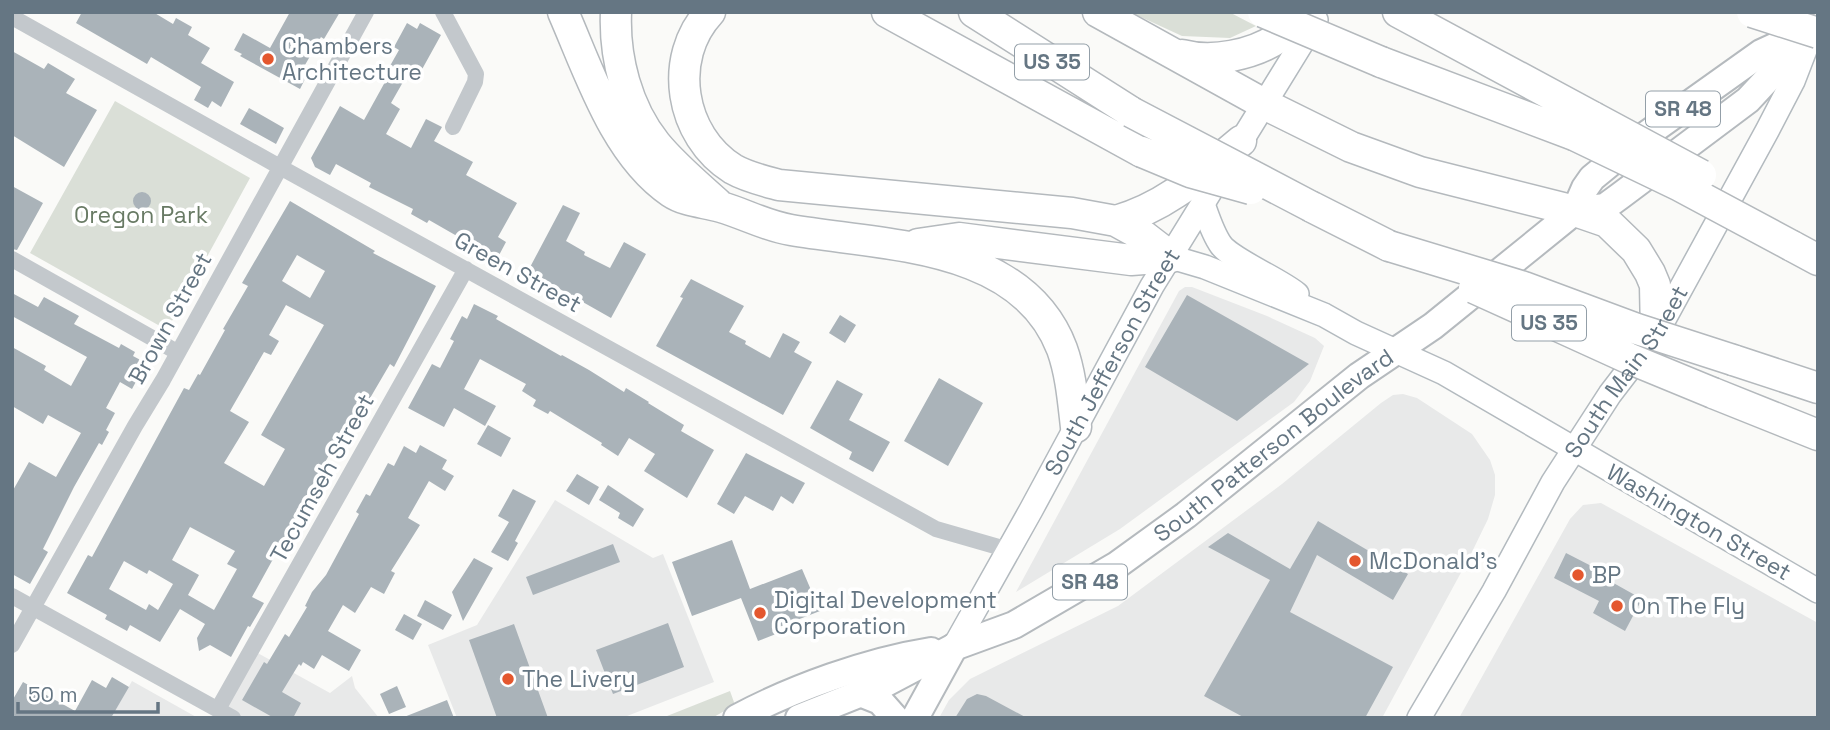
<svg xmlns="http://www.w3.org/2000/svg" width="1830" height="730" font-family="'Space Grotesk',sans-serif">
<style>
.built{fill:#e8e9e9}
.green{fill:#dadfd7}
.building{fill:#aab3b9;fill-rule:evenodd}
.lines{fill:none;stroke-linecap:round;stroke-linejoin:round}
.secondary-casing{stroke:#b3babf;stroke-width:26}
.primary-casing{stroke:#b5babe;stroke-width:30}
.highway-casing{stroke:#b4b9bd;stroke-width:33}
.street{stroke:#c3c8cc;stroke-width:16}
.secondary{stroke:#fff;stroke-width:23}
.primary{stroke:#fff;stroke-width:26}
.highway{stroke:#fff;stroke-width:30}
.highway-bridge-casing{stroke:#b4b9bd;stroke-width:33;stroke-linecap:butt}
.highway-bridge{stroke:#fff;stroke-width:30}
.poi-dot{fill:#e4572e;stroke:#fff;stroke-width:2.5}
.labels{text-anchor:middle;stroke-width:7;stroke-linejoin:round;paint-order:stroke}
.shield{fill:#fff;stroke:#939fa8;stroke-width:2}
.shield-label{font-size:21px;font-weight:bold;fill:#657683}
.poi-label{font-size:23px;fill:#657683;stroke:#fff;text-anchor:start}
.park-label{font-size:23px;fill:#687a64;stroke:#fff}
.street-label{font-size:23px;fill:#657683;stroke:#fff}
</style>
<rect width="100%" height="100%" fill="#fafaf8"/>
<path class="built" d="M1185 287H1192L1267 316 1315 338 1324 346 1310 381 1294 402 1120 529 1016 592 1179 291Z
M1403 394 1417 398 1472 434 1490 460 1495 475V495L1488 519 1470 556 1382 718H939L949 700 970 679 1118 606 1282 484 1381 403 1393 395Z
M555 500 653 558 663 554 714 682 622 718H457L428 645 477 625Z
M1601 503 1818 623V718H1459L1570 519 1583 505Z
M247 647 330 693 352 676 355 688 379 718H242L215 703Z
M132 681 198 718H111Z"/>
<path class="green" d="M1130 12H1229L1256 26 1230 38 1182 36Z
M115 101 250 178 167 330 30 253Z
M730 691 735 705 712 718H662Z"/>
<path class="building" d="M82 12H153L173 24 176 18 192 27 188 35 210 48 201 63 234 82 221 107 212 101 208 108 194 100 201 87 151 57 147 64 76 23Z
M290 12H340L324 39 321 37 301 72 307 75 300 89 240 56 242 54 234 50 243 33 270 48Z
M407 23 417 29 420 23 441 35 420 73 411 68 391 103 400 109 386 134 411 148 426 119 442 127 434 141 473 162 466 175 517 203 498 237 506 242 497 259 429 220 427 223 411 214 413 209 369 187 371 183 336 164 330 175 315 167 311 158 340 106 364 120 385 82 382 80 399 50 394 47Z
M12 51 44 69 48 63 75 79 66 93 97 110 64 167 12 135Z
M249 108 284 128 276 144 240 124Z
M12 186 43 203 17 250 12 249Z
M133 201a9 9 0 1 1 18 0a9 9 0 1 1-18 0Z
M290 201 375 251 373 253 436 286 394 367 390 364 366 405 361 402 336 449 333 448 304 500 308 502 296 523 294 521 252 597 264 603 250 627 248 626 231 657 210 645 199 651 197 638 205 624 180 609 160 642 130 625 127 631 105 619 107 615 67 593 88 555 92 557 184 388 189 390 198 374 200 375 225 330 223 329 248 286 242 283ZM297 255 325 271 310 298 282 281ZM286 305 324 325 261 435 285 449 264 486 224 463 249 422 230 411 264 352 271 355 279 341 269 335ZM190 527 235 551 227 564 237 569 214 610 188 595 199 575 172 560ZM124 561 147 574 149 570 173 584 158 610 149 604 146 610 109 589Z
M563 205 580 213 566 241 585 252 584 255 610 268 624 242 646 254 611 318 528 271Z
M691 279 744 306 729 332 746 341 745 344 770 358 783 333 800 342 794 352 812 362 783 415 656 346 683 298 680 297Z
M12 293 38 307 44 297 79 316 74 324 119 348 121 344 135 352 133 356 146 363 132 389 120 382 106 408 115 413 106 430 109 432 102 445 99 443 74 487 43 549 48 552 30 584 12 574V492L29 462 56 477 81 433 48 415 43 424 12 406V347L46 366 44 370 71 386 87 357 12 316Z
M1187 295 1309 364 1237 421 1145 367Z
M474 304 498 316 496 319 561 356 562 355 589 370 624 392 626 388 649 402 648 403 684 425 681 431 714 450 687 498 644 471 655 454 629 438 618 456 601 445 602 443 550 411 548 414 533 406 536 400 522 391 526 384 480 359 464 389 496 406 485 426 454 408 444 427 408 408 432 364 440 368 454 341 450 339 462 316 467 319Z
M840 315 856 325 845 343 829 333Z
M939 378 983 403 948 466 904 441Z
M837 380 863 394 849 420 890 442 873 472 849 459 852 452 810 428Z
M488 425 511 438 501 457 477 444Z
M420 445 447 460 442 469 454 476 445 491 429 481 408 518 420 525 391 571 395 573 384 594 371 587 355 613 343 605 328 631 361 650 349 671 322 655 314 669 303 662 301 666 299 664 282 692 301 703 293 718H274L242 700 264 662 267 664 285 634 289 637 307 607 305 606 312 592 326 575 359 514 356 512 366 494 370 496 388 463 394 466 404 446 416 453Z
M746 453 805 483 793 504 781 496 773 511 745 496 734 514 717 504Z
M577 474 599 487 589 505 566 491Z
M608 485 644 509 633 527 618 518 620 513 599 500Z
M513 489 536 501 515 541 518 543 508 561 491 552 509 522 498 516Z
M1318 521 1408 574 1393 600 1317 555 1290 612 1393 667 1365 718H1245L1204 696 1270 580 1208 547 1228 533 1290 569Z
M732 540 750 589 802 569 820 611 779 627 781 632 758 641 741 598 692 616 672 562Z
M613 544 620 562 533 595 526 577Z
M1566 553 1603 572 1601 576 1642 599 1625 631 1593 613 1599 601 1554 578Z
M474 558 493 568 463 621 452 592Z
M425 600 452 615 443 630 417 616Z
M404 614 422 624 413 640 395 630Z
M668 623 684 667 613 694 596 650Z
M514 624 548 718H497L469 640Z
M112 677 129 687 111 718H12V701L23 682 75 711 92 680 106 688Z
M397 686 406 707 389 714 380 694Z
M977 694 986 696 1027 718H955L967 699Z
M447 700 454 718H404V717Z"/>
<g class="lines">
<g class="secondary-casing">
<g id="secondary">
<path d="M1203 204C1208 218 1213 234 1221 245 1232 260 1279 279 1297 294"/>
<path d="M1171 257 1205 267 1324 315 1356 333 1444 373 1818 591"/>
<path id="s1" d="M954 647 1031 510 1152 286 1316 20"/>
<path id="s2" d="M1419 718 1494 591 1553 482 1610 394 1656 334 1767 131 1793 81 1810 37"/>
</g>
</g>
<g class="primary-casing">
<g id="primary">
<path d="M1575 211 1605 207 1620 196 1748 100 1805 39"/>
<path d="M860 693 880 701 895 718"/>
<path d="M737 718C793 688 868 661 931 651"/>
<path id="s3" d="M799 718 884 684 954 647 1014 625 1117 565 1186 515 1359 376 1433 326 1575 211 1585 188 1592 178 1636 142 1761 53 1818 27"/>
<path d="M915 718 954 647"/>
</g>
</g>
<g class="highway-casing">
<path id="highway" d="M563 12C589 71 615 154 671 192 686 202 704 202 721 207 745 214 766 226 791 230 884 246 1022 243 1062 349 1071 374 1073 401 1076 427
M616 12C614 58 627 108 656 144 674 166 697 185 718 204
M710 12C667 58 680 136 733 169 747 177 764 181 779 185L1072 213 1116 221 1145 237 1171 257
M887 12 1142 152
M974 12 1131 112
M1098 12 1264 104 1351 147 1420 172 1575 211 1607 222 1636 250 1650 273 1655 285 1656 334
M1398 12 1593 117
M1182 55C1212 63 1252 55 1278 38 1289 31 1298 21 1307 12
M1381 62 1574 135
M1312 207 1389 246
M1116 221C1168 206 1201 174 1241 141
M918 244 959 238 1131 260 1171 257
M1792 246 1818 260
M1733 360 1818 388
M1713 393 1818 435"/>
</g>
<path class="street" d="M443 12 476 74 475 82 453 127
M12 17 280 167 936 529 1009 550
M12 259 177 352
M12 596 233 718
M12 645 135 426 163 380 366 12
M218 709 466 269"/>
<use href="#secondary" class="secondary"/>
<use href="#primary" class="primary"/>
<use href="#highway" class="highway"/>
<g class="highway-bridge-casing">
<path id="highway-bridge" d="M1263 12 1381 62
M1752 12 1818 33
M1131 112 1312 207
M1593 117 1701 175
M1574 135 1680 186 1792 246
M1142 152 1190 172 1251 189
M1389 246 1524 287 1637 329 1733 360
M1474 288 1628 358 1713 393"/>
</g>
<use href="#highway-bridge" class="highway-bridge"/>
</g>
<g class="poi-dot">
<circle cx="268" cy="59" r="7"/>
<circle cx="1355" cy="561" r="7"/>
<circle cx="1578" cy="575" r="7"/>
<circle cx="1617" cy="606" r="7"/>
<circle cx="760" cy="613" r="7"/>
<circle cx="508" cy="679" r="7"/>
</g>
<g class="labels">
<g class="shield">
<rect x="1015" y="44.5" width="74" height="35" rx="5"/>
<rect x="1646" y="91.5" width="74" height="35" rx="5"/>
<rect x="1512" y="305.5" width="74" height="35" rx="5"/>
<rect x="1053" y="564.5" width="74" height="35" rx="5"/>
</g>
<g class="shield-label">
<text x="1052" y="69">US 35</text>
<text x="1683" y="116">SR 48</text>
<text x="1549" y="330">US 35</text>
<text x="1090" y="589">SR 48</text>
</g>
<g class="poi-label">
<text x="282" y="54">Chambers<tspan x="282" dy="26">Architecture</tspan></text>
<text x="1369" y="569">McDonald's</text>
<text x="1592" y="583">BP</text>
<text x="774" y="608">Digital Development<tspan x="774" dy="26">Corporation</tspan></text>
<text x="1631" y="614">On The Fly</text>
<text x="522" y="687">The Livery</text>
</g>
<g class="park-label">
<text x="141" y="223">Oregon Park</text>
</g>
<g class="street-label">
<text transform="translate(518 272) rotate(29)" y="8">Green Street</text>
<text transform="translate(170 318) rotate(-61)" y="8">Brown Street</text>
<text dy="8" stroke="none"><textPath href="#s1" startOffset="326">South Jefferson Street</textPath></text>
<text dy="8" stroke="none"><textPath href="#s2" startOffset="404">South Main Street</textPath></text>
<text dy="8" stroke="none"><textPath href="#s3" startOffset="551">South Patterson Boulevard</textPath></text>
<text transform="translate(322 478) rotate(-61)" y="8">Tecumseh Street</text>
<text transform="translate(1699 522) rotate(30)" y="8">Washington Street</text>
</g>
</g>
<rect width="1830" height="730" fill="none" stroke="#657683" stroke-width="28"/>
<path d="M18 702v10h140v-10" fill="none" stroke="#657683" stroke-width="3.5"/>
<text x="28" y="702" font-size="21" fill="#657683" stroke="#ffffff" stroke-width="5" paint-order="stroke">50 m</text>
</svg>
